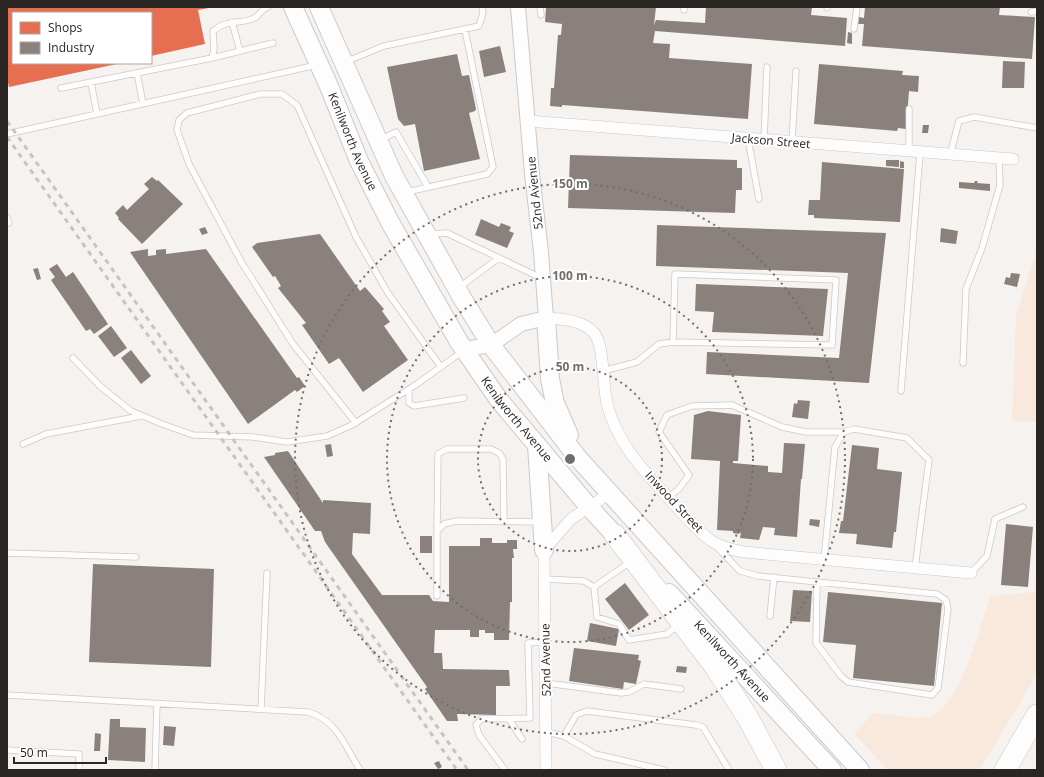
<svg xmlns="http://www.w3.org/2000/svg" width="1044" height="777" font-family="'Open Sans',sans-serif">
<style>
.green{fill:#f9e8dc}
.shops{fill:#e76f51}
.industry{fill:#8a817c}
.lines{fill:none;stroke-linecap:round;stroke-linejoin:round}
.service-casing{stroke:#ccc9c7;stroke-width:7}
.minor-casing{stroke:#ccc9c7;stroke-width:12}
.tertiary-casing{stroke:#ccc9c7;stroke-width:16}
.primary-casing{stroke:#ccc9c7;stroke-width:20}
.motorway-casing{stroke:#ccc9c7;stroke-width:22}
.service{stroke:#fefdfd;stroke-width:5.5}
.minor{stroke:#fefdfd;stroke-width:11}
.tertiary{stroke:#fefdfd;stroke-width:14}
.primary{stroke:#fefdfd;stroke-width:18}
.motorway{stroke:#fefdfd;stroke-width:21}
.rail{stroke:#c6c4c4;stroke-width:3;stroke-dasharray:5 5;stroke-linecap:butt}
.ring{fill:none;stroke:#716d6b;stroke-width:2;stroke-dasharray:2 4}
.labels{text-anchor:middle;stroke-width:4;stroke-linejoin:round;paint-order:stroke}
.street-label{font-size:12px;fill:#292624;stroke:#fff}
.centre{fill:#716d6b;stroke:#fff;stroke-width:2}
.ring-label{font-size:12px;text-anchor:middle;font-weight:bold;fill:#716d6b;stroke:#fff;stroke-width:4;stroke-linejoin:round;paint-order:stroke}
</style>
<rect width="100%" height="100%" fill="#f6f2ef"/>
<path class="green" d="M1037 235V422L1012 421 1016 316 1035 255Z
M1037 569V674L980 770H888L854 734 873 713C887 714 916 719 928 717 959 712 982 623 990 596L1034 592Z"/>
<path class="shops" d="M7 7H209V8L198 10 205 44 151 56V13H13V63L117 64 9 87 7 78Z"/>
<path class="industry" d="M546 7H656L654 25 656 20 705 23 706 7H812L811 15 847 18 845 46 655 31 653 43 670 44 669 58 752 64 748 119 562 105V107L550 106 551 88H554L558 35H561L562 24 545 22Z
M865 7H1000L999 15 1035 17 1032 59 862 46 864 24H858L859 17 864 18Z
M848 32 852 33V44L847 43Z
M500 46 506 72 484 77 479 51Z
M457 54 462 76 469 75 476 109 475 111 469 113 480 159 424 171 415 124 404 126 398 119 387 67Z
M1003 61 1025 62 1024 88H1002Z
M819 64 903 71 902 75 919 76 918 92 909 91 906 129 898 128 897 131 814 124Z
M923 125H929L928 133H922Z
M570 155 737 160V168H742V190H736L735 213 568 208Z
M886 160H899V167L886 166Z
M900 161 904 162V168H900Z
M822 162 904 169 900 222 814 218V215H808L809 200H820Z
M152 177 157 181 158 180 183 204 142 244 118 219 119 218 115 213 123 205 127 210 149 189 144 184Z
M975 181H978L977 183 990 184V191L959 188V182L974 183Z
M481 219 499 227 501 223 511 227 509 231 514 233 507 248 475 235Z
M657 225 886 233 869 383 706 374 707 352 839 358 848 273 656 266Z
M205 227 208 233 202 235 199 229Z
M941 228 958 231 956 244 940 242Z
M320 234 360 291 365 287 384 309 382 311 390 322 384 326 408 360 363 392 339 358 329 364 302 325 306 323 278 288 281 286 275 276 273 277 252 247 257 243Z
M148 249V256L156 255V250L166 249V254L206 249 297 378 299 377 305 386 297 392 295 390 248 424 130 252Z
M57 264 66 277 73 272 108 324 94 334 90 329 86 331 51 280 55 277 49 269Z
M38 268 41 279 37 280 33 269Z
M1011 273 1020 274 1017 287 1004 284 1006 277 1010 278Z
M696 284 828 289 823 336 712 332 714 312 695 311Z
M111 326 127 348 114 357 98 336Z
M131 350 151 376 141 384 121 358Z
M798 400 810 401 808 419 792 417 794 403 797 404Z
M708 411 741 415 738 461H733V463L768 466V472L782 473 784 443 805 444 802 479H801L797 537 774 535 775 528 763 527 759 540 740 538 741 532 739 534 733 533V531L717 530 720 461 691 459 694 415Z
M331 444 333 456 327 457 325 445Z
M852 445 879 448 877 469 902 472 896 532H894L892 548 856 544 857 534 839 533 841 521H843Z
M288 451 323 503V500L371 503 370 534 353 533 352 554 382 595H429L433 601 449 602V546H480V538H492V543H507V540H517V549H513L514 558H512V602H510L509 640H494V633H485V630H479V637H470V630H435L434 653H442L443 669 509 670 510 686H496V715L457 714 458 721H447L425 689 427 687 325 542 321 531H315L264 457 275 455V453Z
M810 519 820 520 819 527 809 525Z
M1006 524 1033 527 1028 587 1001 585Z
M420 536H432V553H420Z
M93 564 214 569 211 667 89 662Z
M625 583 649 615 629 630 605 599Z
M793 590 812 591 810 622 790 621Z
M828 592 942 603 934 686 853 678 856 645 823 642Z
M590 623 619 629 616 646 587 641Z
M574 648 639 655 638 660 641 661 636 684 624 682 623 689 569 681Z
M677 666 687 667 686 673 676 672Z
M110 719H120V727L146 728 145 762 108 760Z
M164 726 176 727 174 746 163 745Z
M95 733 101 734 100 751H94Z
M439 761 442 767 438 769 434 763Z"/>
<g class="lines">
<g class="service-casing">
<path id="service" d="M540 7 541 15
M827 8V7
M684 10V7
M1031 12 1037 11
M232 22 240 51
M854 29 857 7
M212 58 273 43
M345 62 384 46 479 26 483 13 482 7
M137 73 143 104
M91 82 97 114
M61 88 212 58 214 49 213 31C228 18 245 25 256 17 261 13 262 9 268 7
M909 109V152
M7 134 317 65
M748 139 759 199
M380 140 396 132 428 187
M764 140 767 67
M792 142 796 71
M950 155 959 121 974 117 1037 128
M407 192 487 174 493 167 465 30
M7 217 9 223
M430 234 447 233 541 278
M458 288 499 258
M73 358 100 386 131 411 162 424 193 435 253 437 287 442 327 436 352 425 417 384 463 351
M963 363 966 289 982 248 1000 185 999 158
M603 371 637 362 659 344 673 342 832 345 836 280 675 274 673 342
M409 389V403L414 406 464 398
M901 391 920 153
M356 423 293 344 242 263 189 164 177 130 179 120 187 113 260 94H282L297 105 356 237 388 293 441 367
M23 444 46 434 141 416
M668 497 678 490 689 475 659 432 667 415 692 406 732 405 782 427 806 432H844
M437 531 438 454 447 449H491L499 453 503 459 504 522
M718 548 740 571 758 576 937 594 946 600 948 609 938 688 932 695 848 682 841 676 816 643 817 582
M7 553 136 557
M824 560 835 447 844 432 854 429 907 438 929 460 915 568
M971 573 987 556 995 519 1023 507
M544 579 584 581 594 587 597 617 619 624 629 640 667 634 678 625
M594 587 630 562
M437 596V531L444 524 456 521 540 522
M770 616 774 577
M546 683 621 693 629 692 644 684 681 689
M7 695 308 712C337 720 345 746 360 770
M261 709 267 573
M509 719 522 739
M546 732 564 736 595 754 664 770
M564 736 576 715 587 711 696 725 703 727 729 770
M7 750 79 754V770
M155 770 157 704
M505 770 479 735 476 725 481 719 530 718 528 643 545 642"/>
</g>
<g class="minor-casing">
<path id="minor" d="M528 121 1013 159
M546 318C562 319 583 320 594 333 605 346 602 388 608 407 618 445 646 473 672 502 684 515 697 531 713 542 723 548 733 550 744 552L971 573
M546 770 544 550 571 519 610 493"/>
</g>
<g class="tertiary-casing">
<path id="tertiary" d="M464 349 491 345 521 324 546 318 541 252 532 174 518 7"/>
</g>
<g class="primary-casing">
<g id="primary">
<path id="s1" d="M293 7 328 84 359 161 391 224 459 342 499 400 589 507 624 545"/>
<path d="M319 7 394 176 461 296 491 345 578 458 860 770"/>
<path d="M546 318 550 379 555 403 569 435"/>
<path d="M537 446 544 550"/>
<path id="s2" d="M669 593 832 770"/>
</g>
</g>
<g class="motorway-casing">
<path id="motorway" d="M615 535 716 668 748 718 776 770
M1005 770 1037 715"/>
</g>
<use href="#service" class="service"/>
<use href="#minor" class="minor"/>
<use href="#tertiary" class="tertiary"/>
<use href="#primary" class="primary"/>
<use href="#motorway" class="motorway"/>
<path class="rail" d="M7 121 468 770
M7 137 457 770"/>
</g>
<g class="ring">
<circle cx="570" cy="459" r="92"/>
<circle cx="570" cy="459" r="183"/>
<circle cx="570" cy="459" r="275"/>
</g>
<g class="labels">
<g class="street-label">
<text dy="4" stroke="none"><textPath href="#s1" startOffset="147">Kenilworth Avenue</textPath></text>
<text transform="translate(771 141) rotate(5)" y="4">Jackson Street</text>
<text transform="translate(535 193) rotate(-96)" y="4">52nd Avenue</text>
<text dy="4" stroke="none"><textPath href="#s1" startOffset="471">Kenilworth Avenue</textPath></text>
<text transform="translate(674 502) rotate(47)" y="4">Inwood Street</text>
<text transform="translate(546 660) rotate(-91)" y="4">52nd Avenue</text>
<text dy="4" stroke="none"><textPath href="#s2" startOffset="93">Kenilworth Avenue</textPath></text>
</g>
</g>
<circle cx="570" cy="459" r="6" class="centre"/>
<g class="ring-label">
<text x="570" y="188">150 m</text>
<text x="570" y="280">100 m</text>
<text x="570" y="371">50 m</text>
</g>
<rect width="1044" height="777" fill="none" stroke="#292624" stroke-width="16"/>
<rect x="12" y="12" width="140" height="52" fill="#ffffff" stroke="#a9a8a7"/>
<rect x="20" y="22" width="20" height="12" fill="#e76f51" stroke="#a9a8a7"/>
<text x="48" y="32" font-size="12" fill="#292624">Shops</text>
<rect x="20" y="42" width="20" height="12" fill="#8a817c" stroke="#a9a8a7"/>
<text x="48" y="52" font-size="12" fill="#292624">Industry</text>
<path d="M14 757v6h92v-6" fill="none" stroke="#292624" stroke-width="2"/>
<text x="20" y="757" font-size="12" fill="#292624" stroke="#ffffff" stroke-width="3" paint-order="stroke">50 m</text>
</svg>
